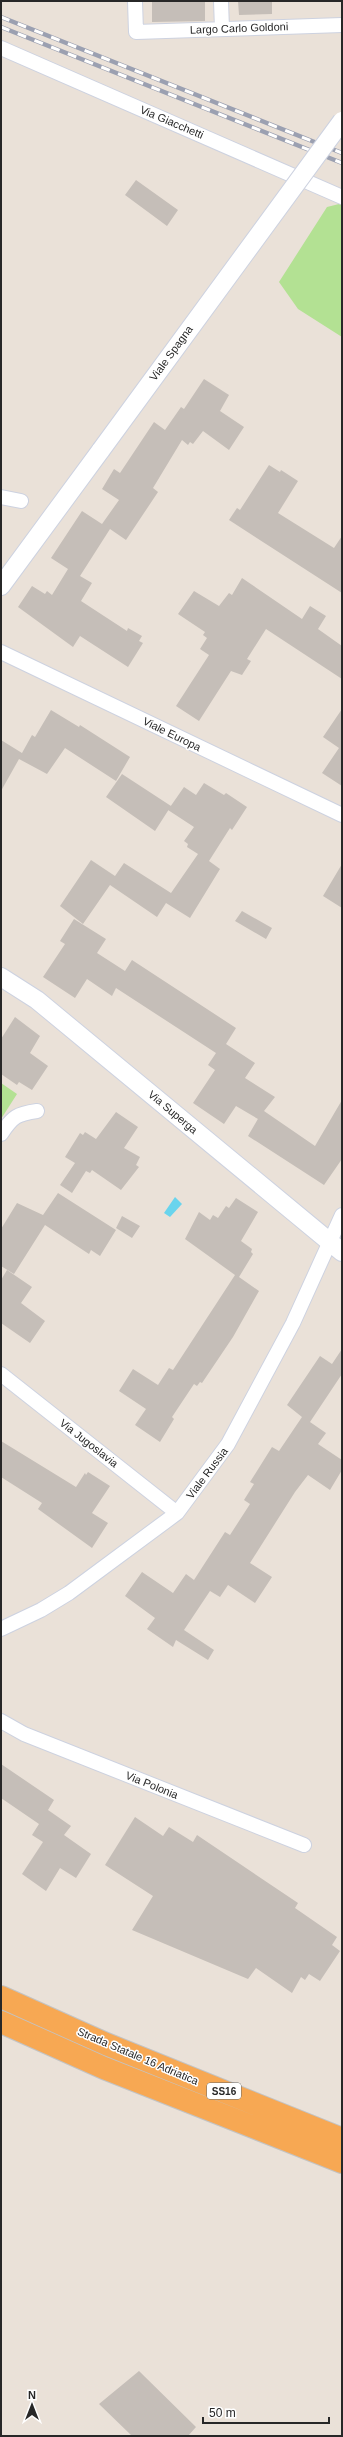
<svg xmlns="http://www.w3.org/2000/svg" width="343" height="2437" font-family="Arial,sans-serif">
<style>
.green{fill:#b3e193}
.water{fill:#69d4ed}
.building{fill:#c5beb8}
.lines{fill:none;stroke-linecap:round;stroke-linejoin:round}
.minor-casing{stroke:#cdd2e0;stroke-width:16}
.tertiary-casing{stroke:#cdd2e0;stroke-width:20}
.trunk-casing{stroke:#c3c3c3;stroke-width:24}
.minor{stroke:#fff;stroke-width:14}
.tertiary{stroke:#fff;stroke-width:18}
.trunk{stroke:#f7a853;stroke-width:22}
.rail-casing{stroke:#9ba0b1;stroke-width:4.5}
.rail{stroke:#fff;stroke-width:3;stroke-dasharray:9;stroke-linecap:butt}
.tertiary-bridge-casing{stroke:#cdd2e0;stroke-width:20;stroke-linecap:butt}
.tertiary-bridge{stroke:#fff;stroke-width:18}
.labels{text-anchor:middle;stroke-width:3;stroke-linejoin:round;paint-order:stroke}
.shield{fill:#fff;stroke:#686868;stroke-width:1}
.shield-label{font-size:10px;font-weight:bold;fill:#272727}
.street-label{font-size:11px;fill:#272727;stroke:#fff}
</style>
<rect width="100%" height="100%" fill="#eae1d8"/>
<path class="green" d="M339 204 342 205V337L298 309 279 282 327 207Z
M1 1083 17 1094 1 1119Z"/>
<path class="water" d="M175 1197 182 1204 170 1217 164 1213Z"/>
<path class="building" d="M152 1H205V21L152 22Z
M238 1H272V14L239 15Z
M136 180 178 210 167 226 125 195Z
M204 379 229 395 220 411 244 427 229 450 203 431 193 444 190 442 188 445 182 440 153 488 158 492 126 540 110 529 80 576 92 583 81 601 127 631 128 628 142 636 139 641 143 643 128 667 80 636 73 647 18 607 32 586 45 594 47 591 52 595 68 569 51 558 82 511 102 524 119 500 102 489 114 469 120 473 154 422 165 430 181 407 184 409Z
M269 465 280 472 281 470 298 481 278 513 334 548 342 536V593L229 520 237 508 240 510Z
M242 578 302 619 310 606 326 616 318 629 342 646V679L266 629 247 659 251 661 242 675 231 671 199 721 176 706 209 655 200 649 207 638 203 635 205 632 178 614 194 591 219 606 229 593 232 595Z
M342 709V786L322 773 339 748 323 737Z
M51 710 79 727 80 725 130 757 116 781 65 748 47 774 19 759 1 791V740L22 753 32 735 35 737Z
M122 774 171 806 155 831 106 797Z
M204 783 224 795 226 793 247 807 232 830 230 828 209 861 220 869 190 918 166 903 157 917 110 885 83 924 60 906 91 860 115 876 124 863 171 893 198 854 187 847 188 844 184 841 194 827 168 810 184 787 196 795Z
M342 864V908L323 896Z
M242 911 272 928 266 939 235 921Z
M74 919 106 939 97 953 125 971 132 960 236 1028 226 1044 255 1063 245 1078 275 1097 264 1111 315 1146 342 1100V1159L324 1185 248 1136 259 1117 258 1119 236 1106 224 1124 193 1103 215 1070 208 1065 216 1053 116 988 112 996 87 979 75 998 43 977 65 944 60 941Z
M15 1017 40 1036 30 1053 48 1066 32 1090 19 1082 17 1085 1 1074V1039Z
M116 1112 138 1127 124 1148 140 1157 136 1165 139 1167 121 1190 92 1170 90 1173 86 1171 72 1193 60 1185 75 1163 65 1157 80 1133 83 1135 85 1132 96 1139Z
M58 1193 116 1230 100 1256 91 1250 89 1254 45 1225 14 1274 1 1266V1229L17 1203 43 1215Z
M236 1198 258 1212 241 1241 252 1249 251 1252 253 1254 239 1277 259 1291 233 1337 202 1383 200 1382 197 1386 194 1384 172 1417 174 1419 160 1442 135 1425 146 1409 119 1391 133 1369 158 1385 169 1368 173 1370 235 1275 185 1239 199 1212 210 1220 213 1215 218 1218 226 1206 229 1208Z
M122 1216 140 1226 132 1238 116 1228Z
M7 1270 32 1287 21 1303 45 1321 30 1343 1 1323V1280Z
M342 1349V1374L310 1422 326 1433 318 1444 342 1460V1470L330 1490 308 1475 295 1492 250 1563 272 1577 255 1603 228 1585 220 1597 210 1591 184 1630 214 1650 208 1660 176 1640 173 1647 147 1629 155 1618 125 1596 142 1572 173 1593 186 1574 194 1580 225 1532 230 1535 250 1504 244 1500 254 1484 250 1482 272 1447 279 1451 302 1417 287 1405 320 1356 332 1364Z
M1 1441 76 1487 85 1473 86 1475 88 1472 110 1486 92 1513 108 1523 92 1548 38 1509 42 1503 1 1477Z
M1 1764 54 1800 48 1810 71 1826 64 1835 91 1854 76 1878 60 1868 46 1891 22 1874 43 1842 32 1835 39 1824 1 1798Z
M135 1817 163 1836 169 1827 193 1842 197 1835 298 1903 295 1908 337 1937 332 1945 340 1951 320 1981 309 1974 305 1980 301 1977 292 1993 256 1968 248 1979 132 1930 153 1896 105 1865Z
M139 2371 196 2427 188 2436H132L99 2404Z"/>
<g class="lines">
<g class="minor-casing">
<path id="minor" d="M135 1 136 32 342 25
M221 1 222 29
M1 48 342 197
M1 497 21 501
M1 652 342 815
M1 1134C13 1116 17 1114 37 1111
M1 1374 177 1513
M1 1629 41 1610 69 1593 177 1513 228 1444 293 1323 342 1215
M1 1721 24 1734 304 1845"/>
</g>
<g class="tertiary-casing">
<path id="tertiary" d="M1 586 101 450
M1 977 37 1000 342 1252"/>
</g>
<g class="trunk-casing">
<path id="trunk" d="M1 1997 106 2044 342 2139
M1 2022 104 2068 342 2162"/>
</g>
<use href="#minor" class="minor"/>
<use href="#tertiary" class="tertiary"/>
<use href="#trunk" class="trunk"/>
<g class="rail-casing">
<path id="rail" d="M1 17 342 153
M1 27 342 163"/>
</g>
<use href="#rail" class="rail"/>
<g class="tertiary-bridge-casing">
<path id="tertiary-bridge" d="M101 450 342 121"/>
</g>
<use href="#tertiary-bridge" class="tertiary-bridge"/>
</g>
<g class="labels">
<rect class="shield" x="207" y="2083" width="34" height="16" rx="3"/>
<g class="shield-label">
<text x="224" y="2095">SS16</text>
</g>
<g class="street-label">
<text transform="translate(239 28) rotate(-2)" y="4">Largo Carlo Goldoni</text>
<text transform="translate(172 122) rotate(23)" y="4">Via Giacchetti</text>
<text transform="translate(171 353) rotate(-54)" y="4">Viale Spagna</text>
<text transform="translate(172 734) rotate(26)" y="4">Viale Europa</text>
<text transform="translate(173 1112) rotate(40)" y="4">Via Superga</text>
<text transform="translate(89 1443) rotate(38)" y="4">Via Jugoslavia</text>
<text transform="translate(207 1473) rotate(-53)" y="4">Viale Russia</text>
<text transform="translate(152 1785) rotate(22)" y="4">Via Polonia</text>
<text transform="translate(138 2056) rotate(23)" y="4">Strada Statale 16 Adriatica</text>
</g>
</g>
<rect width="343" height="2437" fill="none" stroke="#272727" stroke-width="4"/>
<g transform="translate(32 2405)" stroke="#ffffff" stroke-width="3" paint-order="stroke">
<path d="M0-3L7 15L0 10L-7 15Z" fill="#272727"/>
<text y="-6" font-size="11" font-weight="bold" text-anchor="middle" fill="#272727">N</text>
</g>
<path d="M203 2417v6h126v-6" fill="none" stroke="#272727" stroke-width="2"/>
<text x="209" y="2417" font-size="12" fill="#272727" stroke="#ffffff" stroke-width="3" paint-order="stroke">50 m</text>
</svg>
